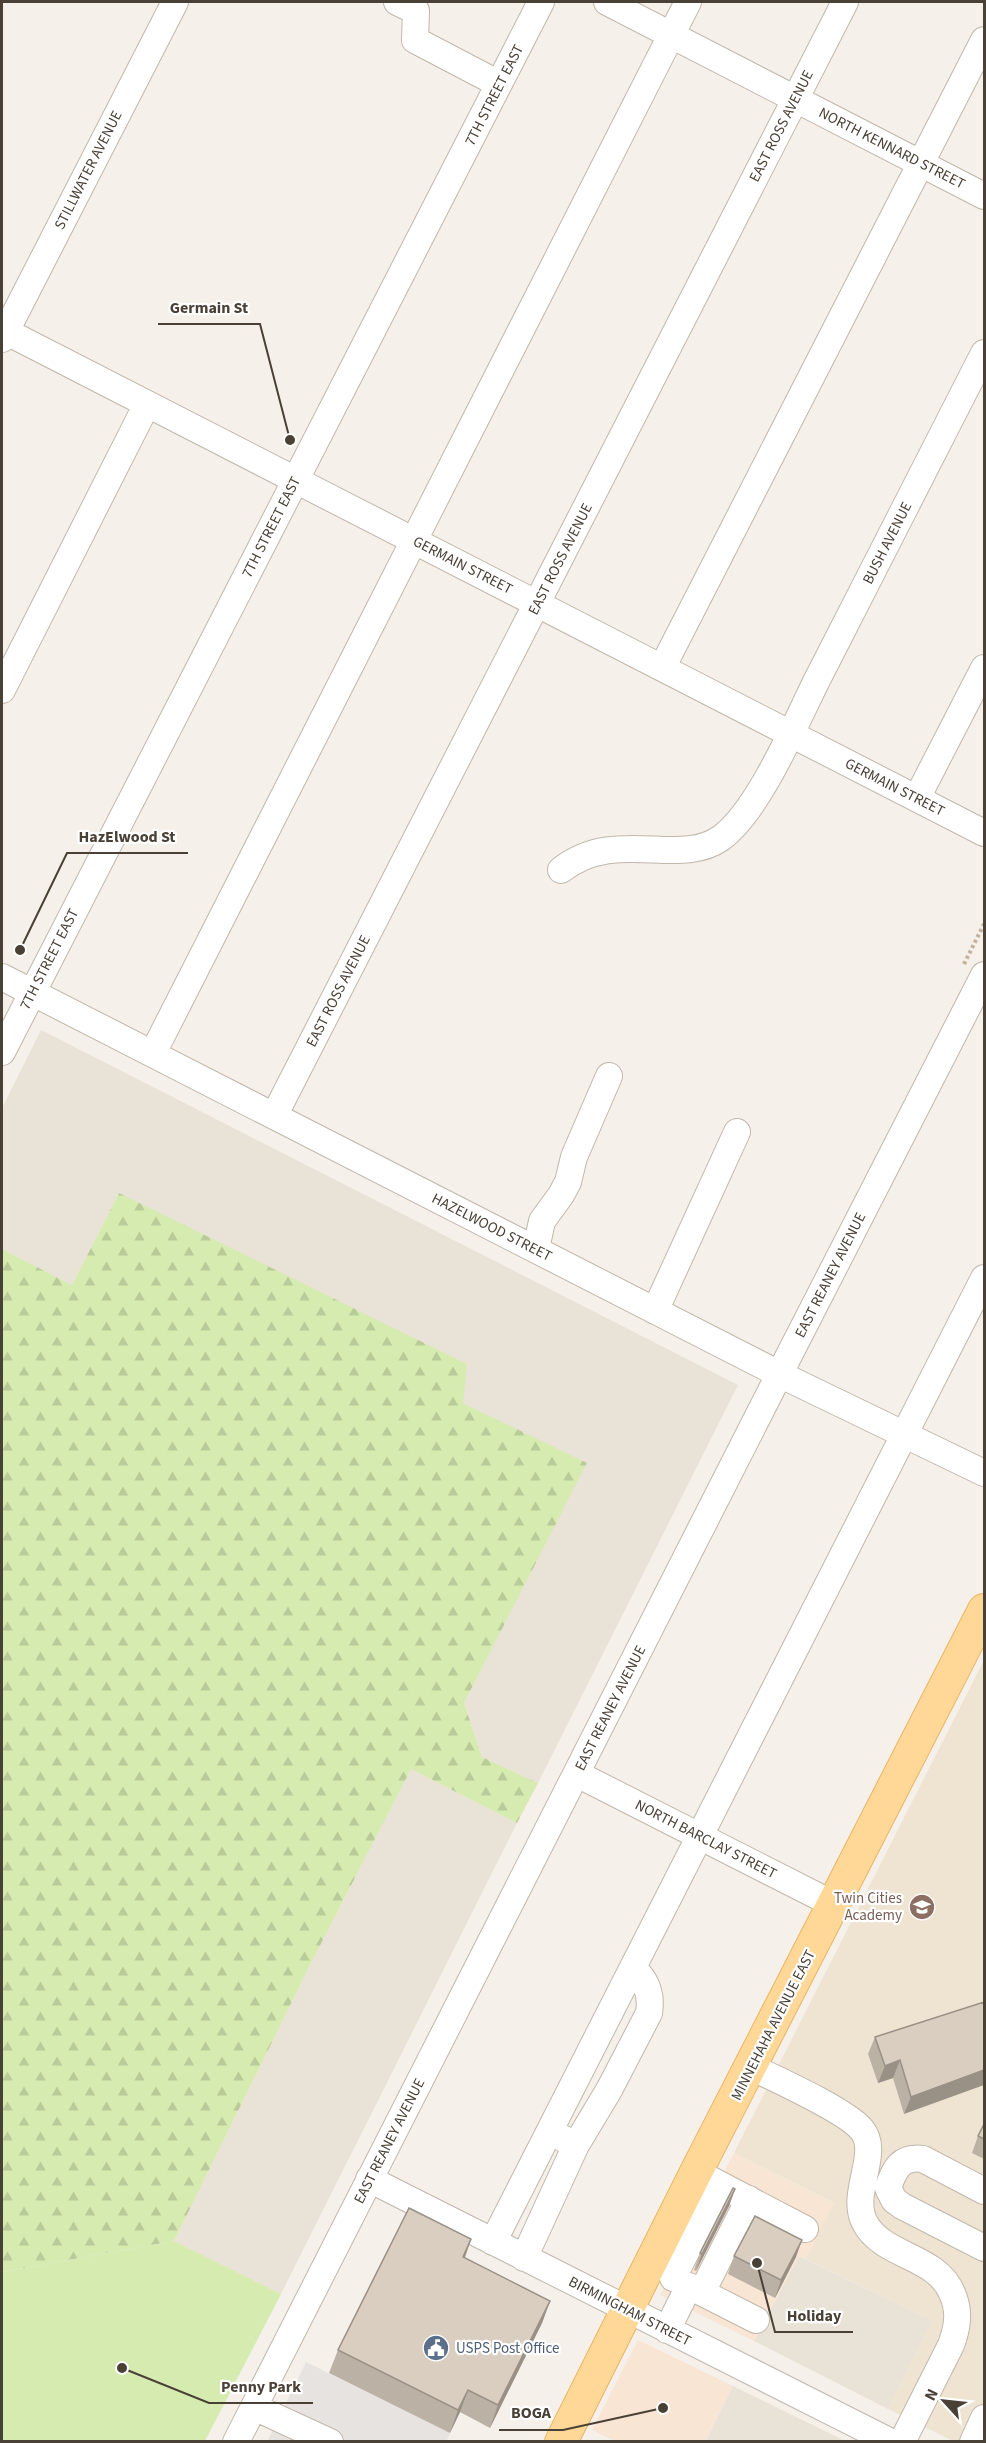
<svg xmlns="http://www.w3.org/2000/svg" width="986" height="2443" font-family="'Source Sans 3',sans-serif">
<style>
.residential{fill:#e9e2d6}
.commercial{fill:#f8e5d3}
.education{fill:#efe4d2}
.forest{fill:url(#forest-firs)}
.park{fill:#d6ebb0}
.parking{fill:#e6e3e0}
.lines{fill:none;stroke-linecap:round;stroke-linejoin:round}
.minor-casing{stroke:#c1b7aa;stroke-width:28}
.major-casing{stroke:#eab462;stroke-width:34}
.path{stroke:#c4b19b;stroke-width:4;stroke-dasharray:3 3;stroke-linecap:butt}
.minor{stroke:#fff;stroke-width:26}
.major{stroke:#ffd898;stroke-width:32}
.wall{fill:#bbb1a5}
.shaded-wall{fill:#999086}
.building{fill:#dacec0;stroke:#999086;stroke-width:1.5}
.labels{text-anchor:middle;stroke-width:4.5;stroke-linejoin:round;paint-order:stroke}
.street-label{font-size:15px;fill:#494036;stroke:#fff}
.education-label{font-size:15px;fill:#785e54;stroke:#fff;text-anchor:end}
.service-label{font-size:15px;fill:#4e5e75;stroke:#fff;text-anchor:start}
.leader{fill:none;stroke:#494036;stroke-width:2}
.callout-dot{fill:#494036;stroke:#fff;stroke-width:2}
.callout-label{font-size:16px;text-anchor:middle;font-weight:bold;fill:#494036;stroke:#fff;stroke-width:4.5;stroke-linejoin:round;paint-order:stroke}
</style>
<defs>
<pattern id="forest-firs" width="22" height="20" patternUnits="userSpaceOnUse" patternTransform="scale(1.5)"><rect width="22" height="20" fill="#d6ebb0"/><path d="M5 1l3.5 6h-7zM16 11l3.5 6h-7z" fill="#b9cb98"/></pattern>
</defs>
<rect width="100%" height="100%" fill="#f5f0e9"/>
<path class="residential" d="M41 1030 738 1385 538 1783 482 1757 464 1703 586 1463 463 1403 119 1193 72 1285 2 1249V1108Z
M411 1769 517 1823 281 2294 174 2241 310 1965Z
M799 2256 932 2321 888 2409 754 2341Z
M733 2386 845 2441 705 2442Z"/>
<path class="commercial" d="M734 2153 835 2204 806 2259 799 2256 754 2341 660 2295Z
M638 2340 733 2386 705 2441H615L592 2430Z"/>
<path class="education" d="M984 1660V2441H953L888 2409 932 2321 806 2259 834 2203 734 2153Z"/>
<path class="forest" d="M119 1193 467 1364 463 1403 587 1463 464 1703 482 1757 538 1783 517 1823 411 1769 310 1965 174 2241 2 2272V1249L72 1285Z"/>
<path class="park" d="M174 2241 281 2294 205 2441H2V2272Z"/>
<path class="parking" d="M306 2362 450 2433 446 2442H267Z"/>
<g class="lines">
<g class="minor-casing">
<path id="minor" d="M397 2 416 11 415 40 499 84
M607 2 984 196
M5 331 984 833
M2 339 175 2
M662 668 984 40
M2 690 147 404
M917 798 984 668
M561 870C616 827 679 868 721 838 759 811 797 719 819 676 874 568 929 461 984 353
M2 977 779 1374 984 1473
M2 1052 541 2
M153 1053 688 2
M274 1116 845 2
M536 1249 542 1221 561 1195 568 1182 574 1157 609 1076
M655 1311 737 1132
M577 1774 835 1905
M751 2067C776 2079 847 2111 862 2130 881 2153 849 2194 865 2223 883 2257 936 2255 952 2293 960 2311 958 2326 951 2345L902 2442
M576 2145 609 2090 649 2013C652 1995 647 1981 634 1969
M696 2172 805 2229
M369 2179 891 2442
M984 2191 923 2159C901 2156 894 2169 888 2188L894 2200 902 2206 984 2248
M493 2242 984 1278
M524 2258 576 2145 562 2138
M673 2278 720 2185
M702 2292 749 2199
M667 2330 689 2286 756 2320
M254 2407 330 2442
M236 2442C485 1952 733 1463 984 975
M973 2442 984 2418"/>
</g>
<g class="major-casing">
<path id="major" d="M561 2442 696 2172 984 1610"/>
</g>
<path class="path" d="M964 964 984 924"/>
<use href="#minor" class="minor"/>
<use href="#major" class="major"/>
</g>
<path class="wall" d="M984 2002 904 2114 893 2078 878 2083 868 2054 875 2037Z
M984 2124V2159L972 2153 978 2136Z
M735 2189 729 2206 696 2271 694 2270 700 2253Z
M471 2239 465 2258 550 2301 542 2323 490 2428 460 2412 450 2433 329 2373 338 2350Z
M734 2256 796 2257 775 2298 728 2274Z"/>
<path class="shaded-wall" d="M900 2060 893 2078 878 2083 885 2066Z
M984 2070V2085L904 2114 911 2097Z
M735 2189 729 2206 696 2271 702 2254Z
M471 2239 463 2262V2257Z
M802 2240 796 2257 775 2298 781 2280Z
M550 2301 542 2323 490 2428 498 2405Z
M468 2390 460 2412 450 2433 458 2410Z"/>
<path class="building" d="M984 2002V2070L911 2097 900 2060 885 2066 875 2037Z
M984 2124V2139L978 2136Z
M733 2188 735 2189 702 2254 700 2253Z
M409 2208 471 2239 463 2257 550 2301 498 2405 468 2390 458 2410 338 2350Z
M755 2216 802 2240 781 2280 734 2256Z"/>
<defs>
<g id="school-disc" transform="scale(1.35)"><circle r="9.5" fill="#8d6e63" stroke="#fff"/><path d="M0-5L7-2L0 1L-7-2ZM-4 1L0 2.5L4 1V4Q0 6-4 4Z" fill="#fff"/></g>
<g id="civic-disc" transform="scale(1.35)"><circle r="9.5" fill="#5c6f8a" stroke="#fff"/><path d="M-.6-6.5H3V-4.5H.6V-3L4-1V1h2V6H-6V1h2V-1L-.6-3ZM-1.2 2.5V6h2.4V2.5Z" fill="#fff"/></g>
</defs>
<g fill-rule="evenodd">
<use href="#school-disc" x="922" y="1907"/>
<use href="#civic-disc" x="436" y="2348"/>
</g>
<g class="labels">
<g class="street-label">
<text transform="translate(494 95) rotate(-63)" y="5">7TH STREET EAST</text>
<text transform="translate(781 126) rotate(-63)" y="5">EAST ROSS AVENUE</text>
<text transform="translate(892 148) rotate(27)" y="5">NORTH KENNARD STREET</text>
<text transform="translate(88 170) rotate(-63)" y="5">STILLWATER AVENUE</text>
<text transform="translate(271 527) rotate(-63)" y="5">7TH STREET EAST</text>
<text transform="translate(887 543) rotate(-63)" y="5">BUSH AVENUE</text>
<text transform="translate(560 559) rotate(-63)" y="5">EAST ROSS AVENUE</text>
<text transform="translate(463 565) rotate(27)" y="5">GERMAIN STREET</text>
<text transform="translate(895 787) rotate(27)" y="5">GERMAIN STREET</text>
<text transform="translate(49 959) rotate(-63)" y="5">7TH STREET EAST</text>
<text transform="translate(338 991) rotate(-63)" y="5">EAST ROSS AVENUE</text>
<text transform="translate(492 1227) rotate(27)" y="5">HAZELWOOD STREET</text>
<text transform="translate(830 1275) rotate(-63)" y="5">EAST REANEY AVENUE</text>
<text transform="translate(610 1708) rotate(-63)" y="5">EAST REANEY AVENUE</text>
<text transform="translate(706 1839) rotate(27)" y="5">NORTH BARCLAY STREET</text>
<text transform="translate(773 2025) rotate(-63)" y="5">MINNEHAHA AVENUE EAST</text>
<text transform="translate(389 2141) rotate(-63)" y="5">EAST REANEY AVENUE</text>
<text transform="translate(630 2311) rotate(27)" y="5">BIRMINGHAM STREET</text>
</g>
<g class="education-label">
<text x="902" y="1903">Twin Cities<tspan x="902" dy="17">Academy</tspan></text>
</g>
<g class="service-label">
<text x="456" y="2353">USPS Post Office</text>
</g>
</g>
<path class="leader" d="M290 440L260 324H158M20 950L67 853H188M757 2263L775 2332H853M122 2368L209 2403H313M663 2408L563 2430H499"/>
<g class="callout-dot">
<circle cx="290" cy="440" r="6"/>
<circle cx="20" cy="950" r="6"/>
<circle cx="757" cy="2263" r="6"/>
<circle cx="122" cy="2368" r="6"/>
<circle cx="663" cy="2408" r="6"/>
</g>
<g class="callout-label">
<text x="209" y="313">Germain St</text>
<text x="127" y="842">HazElwood St</text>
<text x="814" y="2321">Holiday</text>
<text x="261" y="2392">Penny Park</text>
<text x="531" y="2418">BOGA</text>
</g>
<rect width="986" height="2443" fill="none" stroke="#494036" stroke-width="6"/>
<g transform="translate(944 2401) rotate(297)" stroke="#ffffff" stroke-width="4.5" paint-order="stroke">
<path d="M0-4.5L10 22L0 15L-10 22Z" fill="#494036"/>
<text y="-9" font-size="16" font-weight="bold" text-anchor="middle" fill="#494036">N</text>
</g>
</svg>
